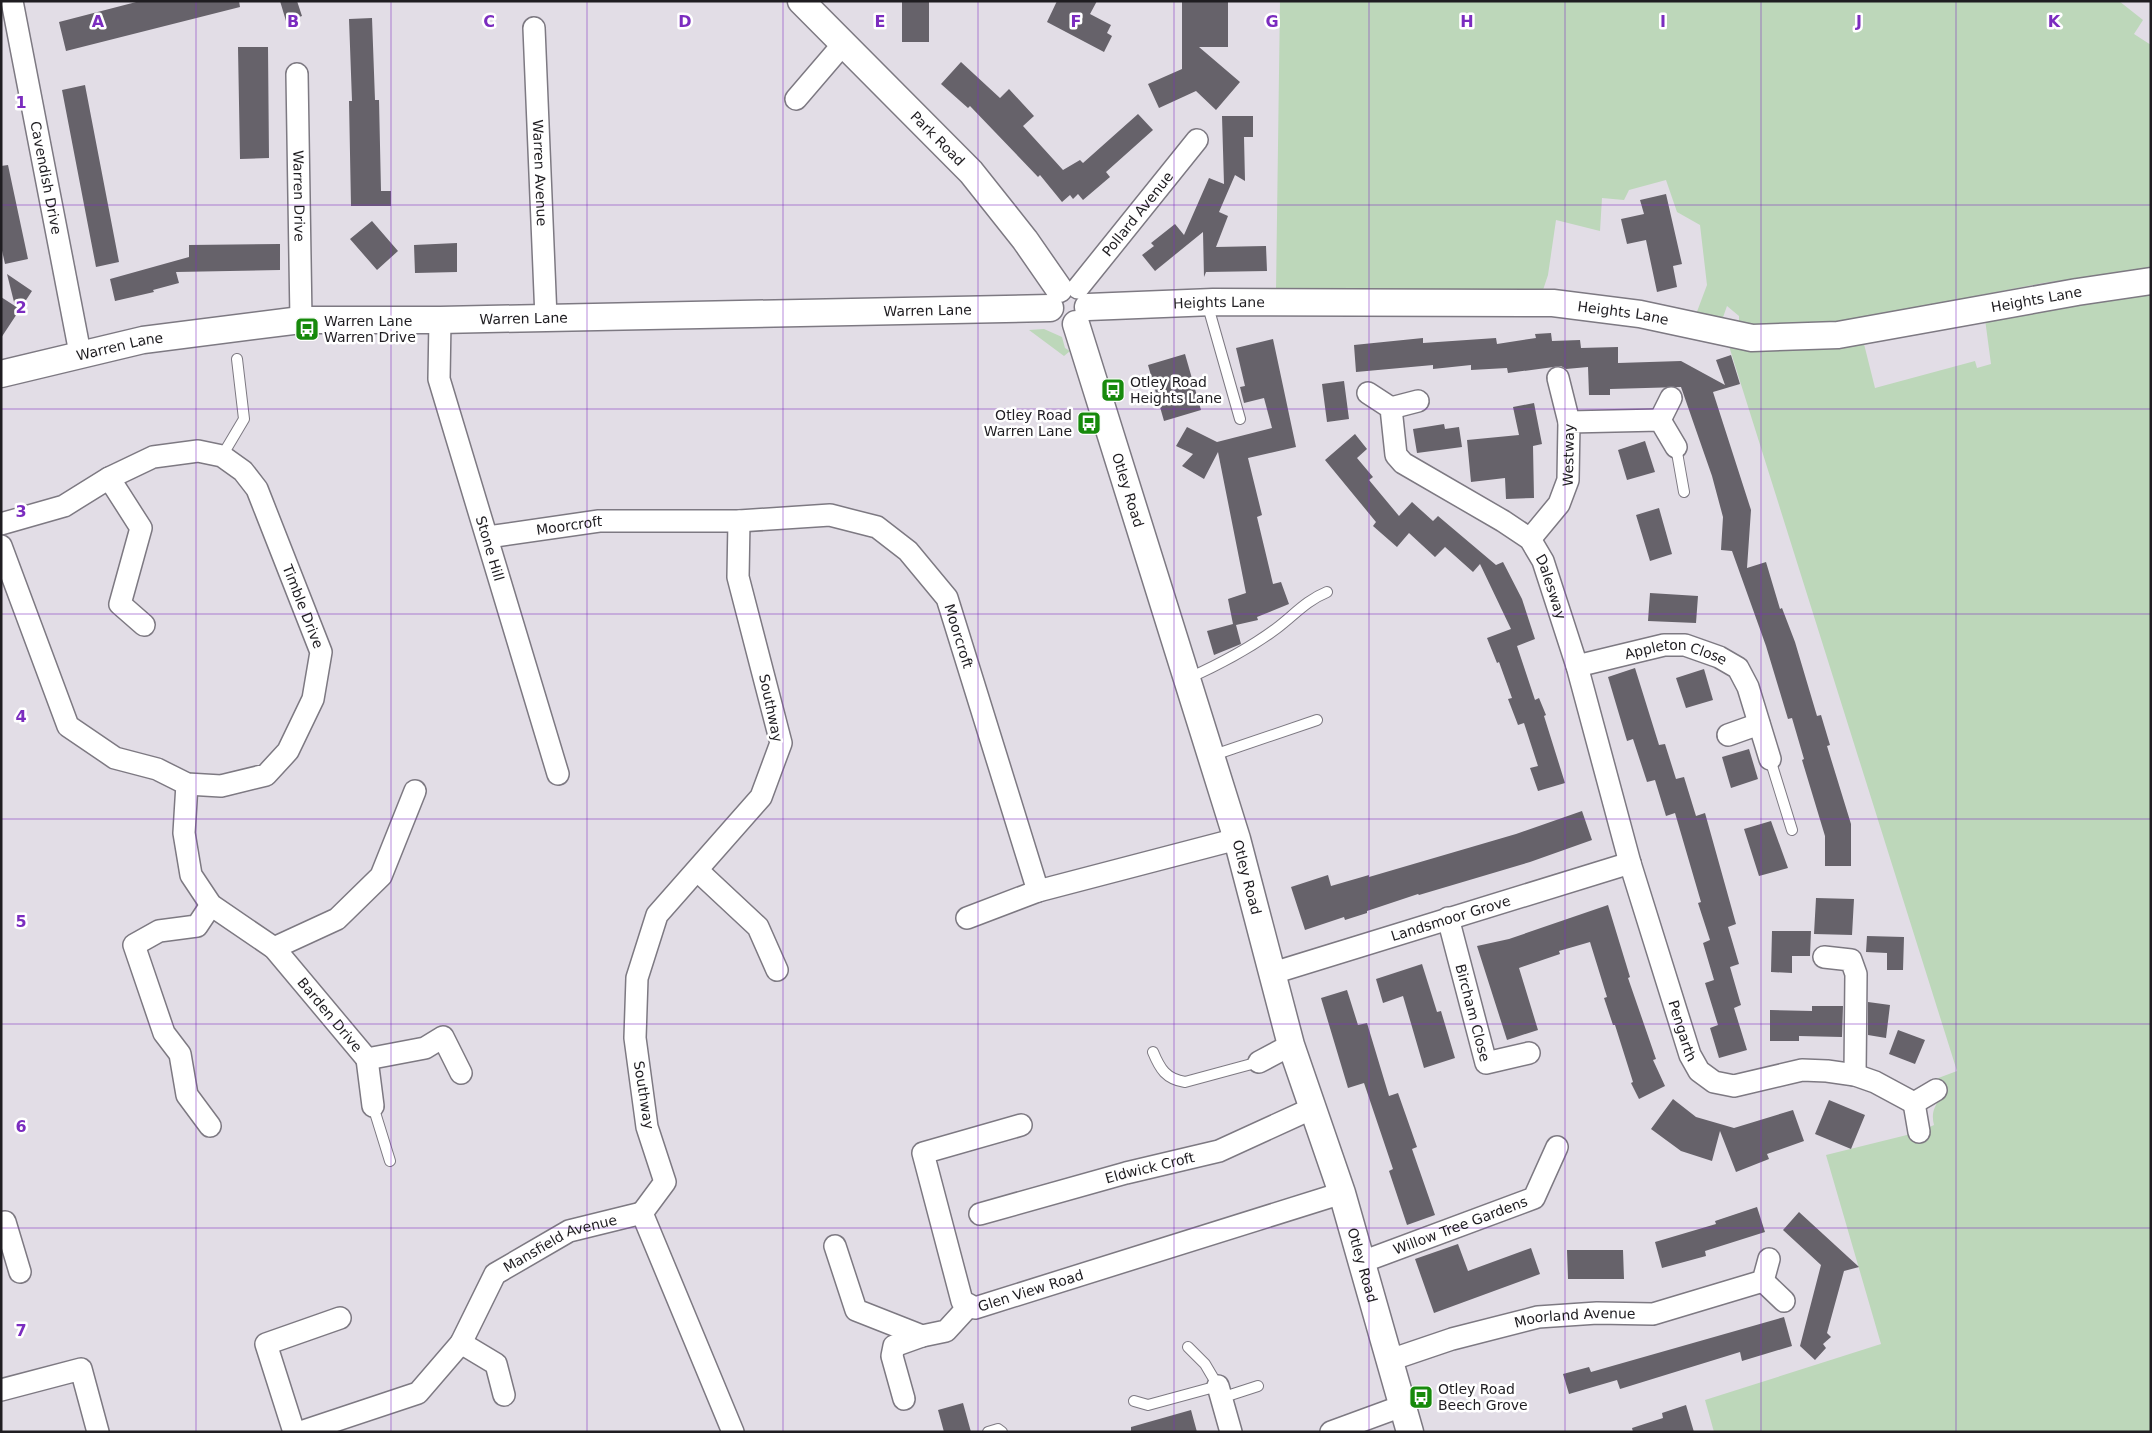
<svg xmlns="http://www.w3.org/2000/svg" width="2152" height="1433" font-family="'DejaVu Sans',sans-serif">
<style>
.green{fill:#bdd7ba}
.building{fill:#66626a}
.lines{fill:none;stroke-linecap:round;stroke-linejoin:round}
.service-casing{stroke:#7d7982;stroke-width:12}
.minor-casing{stroke:#7d7982;stroke-width:24}
.tertiary-casing{stroke:#7d7982;stroke-width:29}
.service{stroke:#fff;stroke-width:10}
.minor{stroke:#fff;stroke-width:21}
.tertiary{stroke:#fff;stroke-width:26}
.grid{fill:none;stroke:#7b2cbf;stroke-width:1;stroke-opacity:0.55}
.labels{text-anchor:middle;stroke-width:5;stroke-linejoin:round;paint-order:stroke}
.street-label{font-size:14px;fill:#1f1d21;stroke:#fff}
.poi-label{font-size:14px;fill:#1f1d21;stroke:#fff;text-anchor:start}
.grid-label{font-size:16px;text-anchor:middle;font-weight:bold;fill:#7b2cbf;stroke:#fff;stroke-width:5;stroke-linejoin:round;paint-order:stroke}
</style>
<rect width="100%" height="100%" fill="#e2dde6"/>
<path class="green" d="M1280 1H2119L2143 20 2134 34 2151 45V268L2043 283 1807 329 1739 325V316L1727 306 1721 323 1695 317 1707 285 1700 225 1677 212 1666 180 1629 190 1624 200 1602 198 1600 231 1556 220 1548 275 1543 290 1276 291Z
M2151 292V1432H1714L1705 1400 1881 1344 1826 1155 1919 1132 1934 1125C1931 1114 1934 1105 1942 1097L1933 1080 1957 1071 1728 343 1815 349 1863 340 1875 388 1975 361 1977 368 1991 364 1985 319Z
M1044 329 1062 337 1065 348 1070 351 1064 356 1029 330Z"/>
<path class="building" d="M140 1H239L240 7 66 51 59 22Z
M280 1H297L302 16 286 21Z
M902 1H929V42H902Z
M1057 1H1097L1090 14 1111 25 1107 33 1112 36 1104 52 1047 22Z
M1182 1H1228V47H1199L1240 82 1216 110 1196 91 1159 108 1148 84 1182 69Z
M372 18 375 100H379L381 191H391V206H351L349 101H352L349 19Z
M238 47H268L269 158 240 159Z
M961 62 1000 98 1009 89 1034 116 1023 126 1063 170 1080 160 1083 163 1138 114 1153 130 1106 172 1110 177 1083 200 1078 194 1073 199 1070 195 1062 202 1040 175 1038 177 970 106 968 108 941 84Z
M85 85 119 262 96 267 62 90Z
M1222 116H1253V137H1244L1245 181 1235 175 1219 212 1228 216 1216 247 1266 246 1267 271 1206 272 1204 277 1203 232 1155 271 1142 255 1154 246 1151 243 1175 224 1184 235 1209 178 1224 184Z
M8 165 28 259 5 264 1 246V166Z
M1666 194 1682 264 1673 266 1677 287 1657 292 1646 240 1627 244 1621 219 1644 214 1640 200Z
M372 221 398 251 377 270 350 239Z
M457 243V272L415 273 414 245Z
M280 244V270L176 272 179 283 153 290 154 292 115 301 110 279 189 257V245Z
M7 274 32 291 1 338V297L15 306Z
M1551 333 1552 341 1580 340 1581 348 1618 347V363L1681 361 1725 385 1716 360 1731 355 1740 384 1713 392 1751 510 1747 568 1766 562 1780 609 1782 608 1795 642 1817 716 1821 715 1830 745 1827 746 1851 824V866H1825V836L1802 760 1804 759 1792 718 1788 719 1766 646 1732 551 1721 550 1723 517 1712 476 1681 387 1610 389V395H1589L1588 367 1566 369 1561 366 1508 373 1507 368 1471 370V365L1433 369V365L1356 372 1354 345 1423 338V343L1496 338 1497 344 1536 338 1535 334Z
M1273 339 1296 447 1248 458 1262 515 1257 517 1273 584 1281 582 1289 604 1257 617 1258 620 1236 625 1241 644 1214 655 1207 631 1233 624 1228 599 1246 593 1218 452 1204 479 1182 466 1193 454 1176 446 1187 427 1217 442 1272 428 1264 398 1244 403 1240 387 1245 386 1236 348Z
M1185 354 1201 410 1164 421 1148 365Z
M1344 381 1349 419 1327 422 1322 384Z
M1534 403 1542 444 1533 446 1534 498 1506 499 1505 478 1471 482 1467 440 1519 435 1513 407Z
M1444 424 1445 429 1459 427 1462 447 1417 453 1413 429Z
M1355 434 1367 449 1357 458 1373 477 1369 480 1399 516 1412 502 1433 521 1438 516 1496 565 1503 562 1522 599 1535 639 1517 646 1535 700 1539 698 1546 715 1544 716 1565 783 1538 791 1530 768 1538 766 1524 723 1518 725 1508 699 1512 698 1499 662 1497 663 1487 638 1511 629 1480 564 1473 572 1445 547 1435 557 1409 533 1397 547 1373 526 1376 522 1325 460Z
M1645 441 1655 472 1627 480 1618 450Z
M1659 508 1672 554 1650 561 1636 515Z
M1650 593 1698 596 1696 623 1648 621Z
M1635 668 1659 745 1665 744 1676 779 1684 777 1696 816 1705 813 1736 924 1728 927 1739 964 1730 967 1741 1005 1734 1008 1747 1050 1719 1058 1710 1028 1718 1025 1705 983 1714 980 1703 943 1710 940 1698 903 1701 902 1675 813 1666 816 1655 780 1647 782 1633 739 1627 741 1608 677Z
M1704 669 1713 700 1686 708 1676 678Z
M1749 749 1758 779 1731 788 1722 757Z
M1582 811 1592 840 1530 862 1419 895 1418 894 1367 911V913L1345 920 1344 917 1305 930 1291 887 1328 875 1331 886 1369 875V877L1516 834Z
M1771 821 1788 868 1759 876 1744 829Z
M1816 898 1854 899 1852 935 1814 934Z
M1608 905 1630 977 1628 978 1656 1059 1653 1060 1665 1086 1639 1099 1631 1083 1633 1082 1615 1025H1613L1604 998 1607 997 1590 942 1559 951 1560 954 1519 968 1538 1030 1507 1040 1477 946 1509 939Z
M1772 931H1811L1810 956H1792V973L1771 972Z
M1867 936 1904 937 1903 970H1887V953L1866 952Z
M1422 964 1437 1012 1441 1011 1455 1058 1424 1068 1403 996 1383 1003 1376 979Z
M1347 990 1358 1025 1367 1023 1389 1096 1398 1093 1417 1147 1412 1149 1435 1215 1407 1225 1389 1171 1393 1169 1364 1083 1348 1088 1321 998Z
M1868 1002 1890 1005 1886 1038 1868 1035Z
M1812 1006H1843L1842 1037 1799 1036V1041H1770V1010L1812 1011Z
M1898 1030 1925 1040 1915 1064 1889 1054Z
M1673 1099 1696 1117 1734 1128 1793 1110 1804 1141 1767 1154 1769 1159 1736 1172 1720 1131 1712 1161 1681 1151 1651 1129Z
M1829 1100 1865 1115 1851 1149 1815 1134Z
M1757 1207 1765 1232 1705 1251 1706 1256 1662 1268 1655 1242 1716 1224 1715 1221Z
M1799 1212 1859 1267 1844 1271 1827 1333 1831 1337 1823 1344 1826 1348 1815 1360 1800 1346 1821 1265 1783 1230Z
M1458 1244 1468 1271 1531 1248 1540 1274 1434 1313 1415 1259Z
M1567 1250H1623L1624 1279H1568Z
M1784 1317 1792 1346 1742 1361 1740 1352 1620 1389 1617 1380 1569 1394 1563 1374 1589 1367 1591 1372Z
M963 1403 971 1432H944L938 1410Z
M1686 1405 1694 1432H1633L1632 1428 1663 1418 1662 1413Z
M1191 1410 1197 1432H1131V1427Z"/>
<g class="lines">
<g class="service-casing">
<path id="service" d="M1207 303 1240 419
M1676 447 1684 492
M222 456 244 419 237 359
M1189 678C1220 664 1249 649 1277 628 1294 615 1307 600 1327 592
M1211 756 1317 720
M1770 759 1792 830
M1153 1052C1160 1069 1166 1079 1185 1082L1259 1062
M373 1106 390 1161
M1221 1398 1258 1386
M1134 1401 1148 1405 1218 1386 1205 1364 1188 1347
M988 1432 998 1429 1002 1432"/>
</g>
<g class="minor-casing">
<g id="minor">
<path id="s1" d="M12 1 80 353"/>
<path id="s2" d="M534 28 546 318"/>
<path id="s3" d="M297 74 301 320"/>
<path d="M796 99 844 43"/>
<path id="s4" d="M1078 288 1197 140"/>
<path id="s5" d="M440 320 439 379 558 774"/>
<path d="M1558 378 1569 422"/>
<path id="s6" d="M1368 393 1391 408 1396 455 1403 463 1503 521 1530 539 1543 561 1577 666 1630 863 1690 1055 1699 1071 1714 1082 1734 1086 1802 1070 1827 1071 1855 1075 1875 1082 1914 1103 1936 1090"/>
<path d="M1391 408 1418 401"/>
<path d="M1660 420 1671 398"/>
<path d="M109 478 141 528 120 604 144 625"/>
<path id="s7" d="M1 524 64 506 109 478 153 457 198 451 222 456 243 471 257 489 321 652 313 699 288 751 266 775 221 786 187 784 157 769 115 758 68 726 1 546"/>
<path id="s8" d="M488 537 599 521H739L830 515 877 527 908 551 947 598 1038 891 1237 839"/>
<path id="s9" d="M1530 539 1559 504 1568 480 1569 422 1660 420 1676 447"/>
<path id="s10" d="M1577 666 1664 645H1685L1719 657 1738 668 1748 687 1770 759"/>
<path d="M1728 735 1759 724"/>
<path id="s11" d="M187 784 184 833 191 875 211 905 274 948 367 1059 425 1048 443 1037 461 1073"/>
<path d="M698 871 758 927 777 970"/>
<path d="M967 918 1038 891"/>
<path id="s12" d="M1448 918 1486 1063 1529 1053"/>
<path d="M274 948 337 919 381 876 415 791"/>
<path d="M1824 957 1851 960 1856 974 1855 1075"/>
<path id="s13" d="M1273 973 1630 863"/>
<path d="M367 1059 373 1106"/>
<path d="M1259 1062 1291 1045"/>
<path d="M1914 1103 1919 1132"/>
<path id="s14" d="M1021 1125 923 1153 962 1301 975 1308 1342 1193"/>
<path d="M210 1126 187 1095 180 1054 164 1033 134 945 159 931 197 926 211 905"/>
<path id="s15" d="M980 1214 1126 1173 1219 1151 1313 1108"/>
<path d="M1 1223 5 1222 20 1272"/>
<path d="M835 1246 856 1310 922 1336 946 1331 968 1307"/>
<path id="s16" d="M1362 1262 1534 1198 1557 1147"/>
<path d="M1763 1281 1784 1301"/>
<path d="M461 1343 496 1364 504 1395"/>
<path id="s17" d="M1390 1360 1452 1339 1538 1317 1597 1313 1653 1314 1763 1281 1769 1259"/>
<path d="M1218 1386 1231 1432"/>
<path d="M1 1390 81 1369 98 1432"/>
<path d="M904 1399 892 1356 894 1346 922 1336"/>
<path d="M294 1432 266 1344 340 1318"/>
<path id="s18" d="M301 1432 418 1393 461 1343 495 1274 569 1231 642 1213"/>
<path d="M733 1432 642 1213 665 1182 647 1127 635 1038 637 978 657 915 761 797 781 743 738 577 739 521"/>
<path d="M1331 1432 1402 1406"/>
</g>
</g>
<g class="tertiary-casing">
<g id="tertiary">
<path id="s19" d="M801 1 971 172 1025 240 1059 289"/>
<path id="s20" d="M1088 307 1213 302 1553 303 1640 314 1752 338 1838 335 2077 292 2151 281"/>
<path id="s21" d="M1076 324 1237 839 1291 1045 1342 1193 1410 1432"/>
<path id="s22" d="M1 374 143 340 301 320H440L1050 308"/>
</g>
</g>
<use href="#service" class="service"/>
<use href="#minor" class="minor"/>
<use href="#tertiary" class="tertiary"/>
</g>
<path class="grid" d="M196 1V1432M391 1V1432M587 1V1432M783 1V1432M978 1V1432M1174 1V1432M1369 1V1432M1565 1V1432M1761 1V1432M1956 1V1432M1 205H2151M1 409H2151M1 614H2151M1 819H2151M1 1024H2151M1 1228H2151"/>
<defs>
<g id="bus-square" transform="scale(1.25)"><rect x="-9" y="-9" width="18" height="18" rx="4" fill="#178a0c" stroke="#fff"/><path d="M-5-6H5V4H4V6H2V4H-2V6H-4V4H-5ZM-3.5-4V0h7V-4ZM-3.5 1.2v1.5H-2V1.2ZM2 1.2v1.5H3.5V1.2Z" fill="#fff"/></g>
</defs>
<g fill-rule="evenodd">
<use href="#bus-square" x="307" y="329"/>
<use href="#bus-square" x="1113" y="390"/>
<use href="#bus-square" x="1089" y="423"/>
<use href="#bus-square" x="1421" y="1397"/>
</g>
<g class="labels">
<g class="street-label">
<text dy="5" stroke="none"><textPath href="#s19" startOffset="194">Park Road</textPath></text>
<text dy="5" stroke="none"><textPath href="#s2" startOffset="145">Warren Avenue</textPath></text>
<text dy="5" stroke="none"><textPath href="#s1" startOffset="180">Cavendish Drive</textPath></text>
<text dy="5" stroke="none"><textPath href="#s3" startOffset="122">Warren Drive</textPath></text>
<text dy="5" stroke="none"><textPath href="#s4" startOffset="95">Pollard Avenue</textPath></text>
<text dy="5" stroke="none"><textPath href="#s20" startOffset="955">Heights Lane</textPath></text>
<text dy="5" stroke="none"><textPath href="#s20" startOffset="131">Heights Lane</textPath></text>
<text dy="5" stroke="none"><textPath href="#s22" startOffset="932">Warren Lane</textPath></text>
<text dy="5" stroke="none"><textPath href="#s20" startOffset="536">Heights Lane</textPath></text>
<text dy="5" stroke="none"><textPath href="#s22" startOffset="528">Warren Lane</textPath></text>
<text dy="5" stroke="none"><textPath href="#s22" startOffset="122">Warren Lane</textPath></text>
<text dy="5" stroke="none"><textPath href="#s9" startOffset="96">Westway</textPath></text>
<text dy="5" stroke="none"><textPath href="#s21" startOffset="174">Otley Road</textPath></text>
<text dy="5" stroke="none"><textPath href="#s8" startOffset="82">Moorcroft</textPath></text>
<text dy="5" stroke="none"><textPath href="#s5" startOffset="236">Stone Hill</textPath></text>
<text dy="5" stroke="none"><textPath href="#s6" startOffset="286">Dalesway</textPath></text>
<text dy="5" stroke="none"><textPath href="#s7" startOffset="412">Timble Drive</textPath></text>
<text dy="5" stroke="none"><textPath href="#s8" startOffset="532">Moorcroft</textPath></text>
<text dy="5" stroke="none"><textPath href="#s10" startOffset="102">Appleton Close</textPath></text>
<text transform="translate(771 708) rotate(78)" y="5">Southway</text>
<text dy="5" stroke="none"><textPath href="#s21" startOffset="579">Otley Road</textPath></text>
<text dy="5" stroke="none"><textPath href="#s13" startOffset="186">Landsmoor Grove</textPath></text>
<text dy="5" stroke="none"><textPath href="#s12" startOffset="98">Bircham Close</textPath></text>
<text dy="5" stroke="none"><textPath href="#s11" startOffset="291">Barden Drive</textPath></text>
<text dy="5" stroke="none"><textPath href="#s6" startOffset="749">Pengarth</textPath></text>
<text transform="translate(644 1095) rotate(81)" y="5">Southway</text>
<text dy="5" stroke="none"><textPath href="#s15" startOffset="176">Eldwick Croft</textPath></text>
<text dy="5" stroke="none"><textPath href="#s16" startOffset="105">Willow Tree Gardens</textPath></text>
<text dy="5" stroke="none"><textPath href="#s18" startOffset="339">Mansfield Avenue</textPath></text>
<text dy="5" stroke="none"><textPath href="#s21" startOffset="984">Otley Road</textPath></text>
<text dy="5" stroke="none"><textPath href="#s14" startOffset="328">Glen View Road</textPath></text>
<text dy="5" stroke="none"><textPath href="#s17" startOffset="191">Moorland Avenue</textPath></text>
</g>
<g class="poi-label">
<text x="324" y="326">Warren Lane<tspan x="324" dy="16">Warren Drive</tspan></text>
<text x="1130" y="387">Otley Road<tspan x="1130" dy="16">Heights Lane</tspan></text>
<text x="1072" y="420" text-anchor="end">Otley Road<tspan x="1072" dy="16">Warren Lane</tspan></text>
<text x="1438" y="1394">Otley Road<tspan x="1438" dy="16">Beech Grove</tspan></text>
</g>
</g>
<g class="grid-label">
<text x="98" y="27">A</text>
<text x="293" y="27">B</text>
<text x="489" y="27">C</text>
<text x="685" y="27">D</text>
<text x="880" y="27">E</text>
<text x="1076" y="27">F</text>
<text x="1272" y="27">G</text>
<text x="1467" y="27">H</text>
<text x="1663" y="27">I</text>
<text x="1859" y="27">J</text>
<text x="2054" y="27">K</text>
<text x="21" y="108">1</text>
<text x="21" y="313">2</text>
<text x="21" y="517">3</text>
<text x="21" y="722">4</text>
<text x="21" y="927">5</text>
<text x="21" y="1132">6</text>
<text x="21" y="1336">7</text>
</g>
<rect width="2152" height="1433" fill="none" stroke="#1f1d21" stroke-width="5"/>
</svg>
